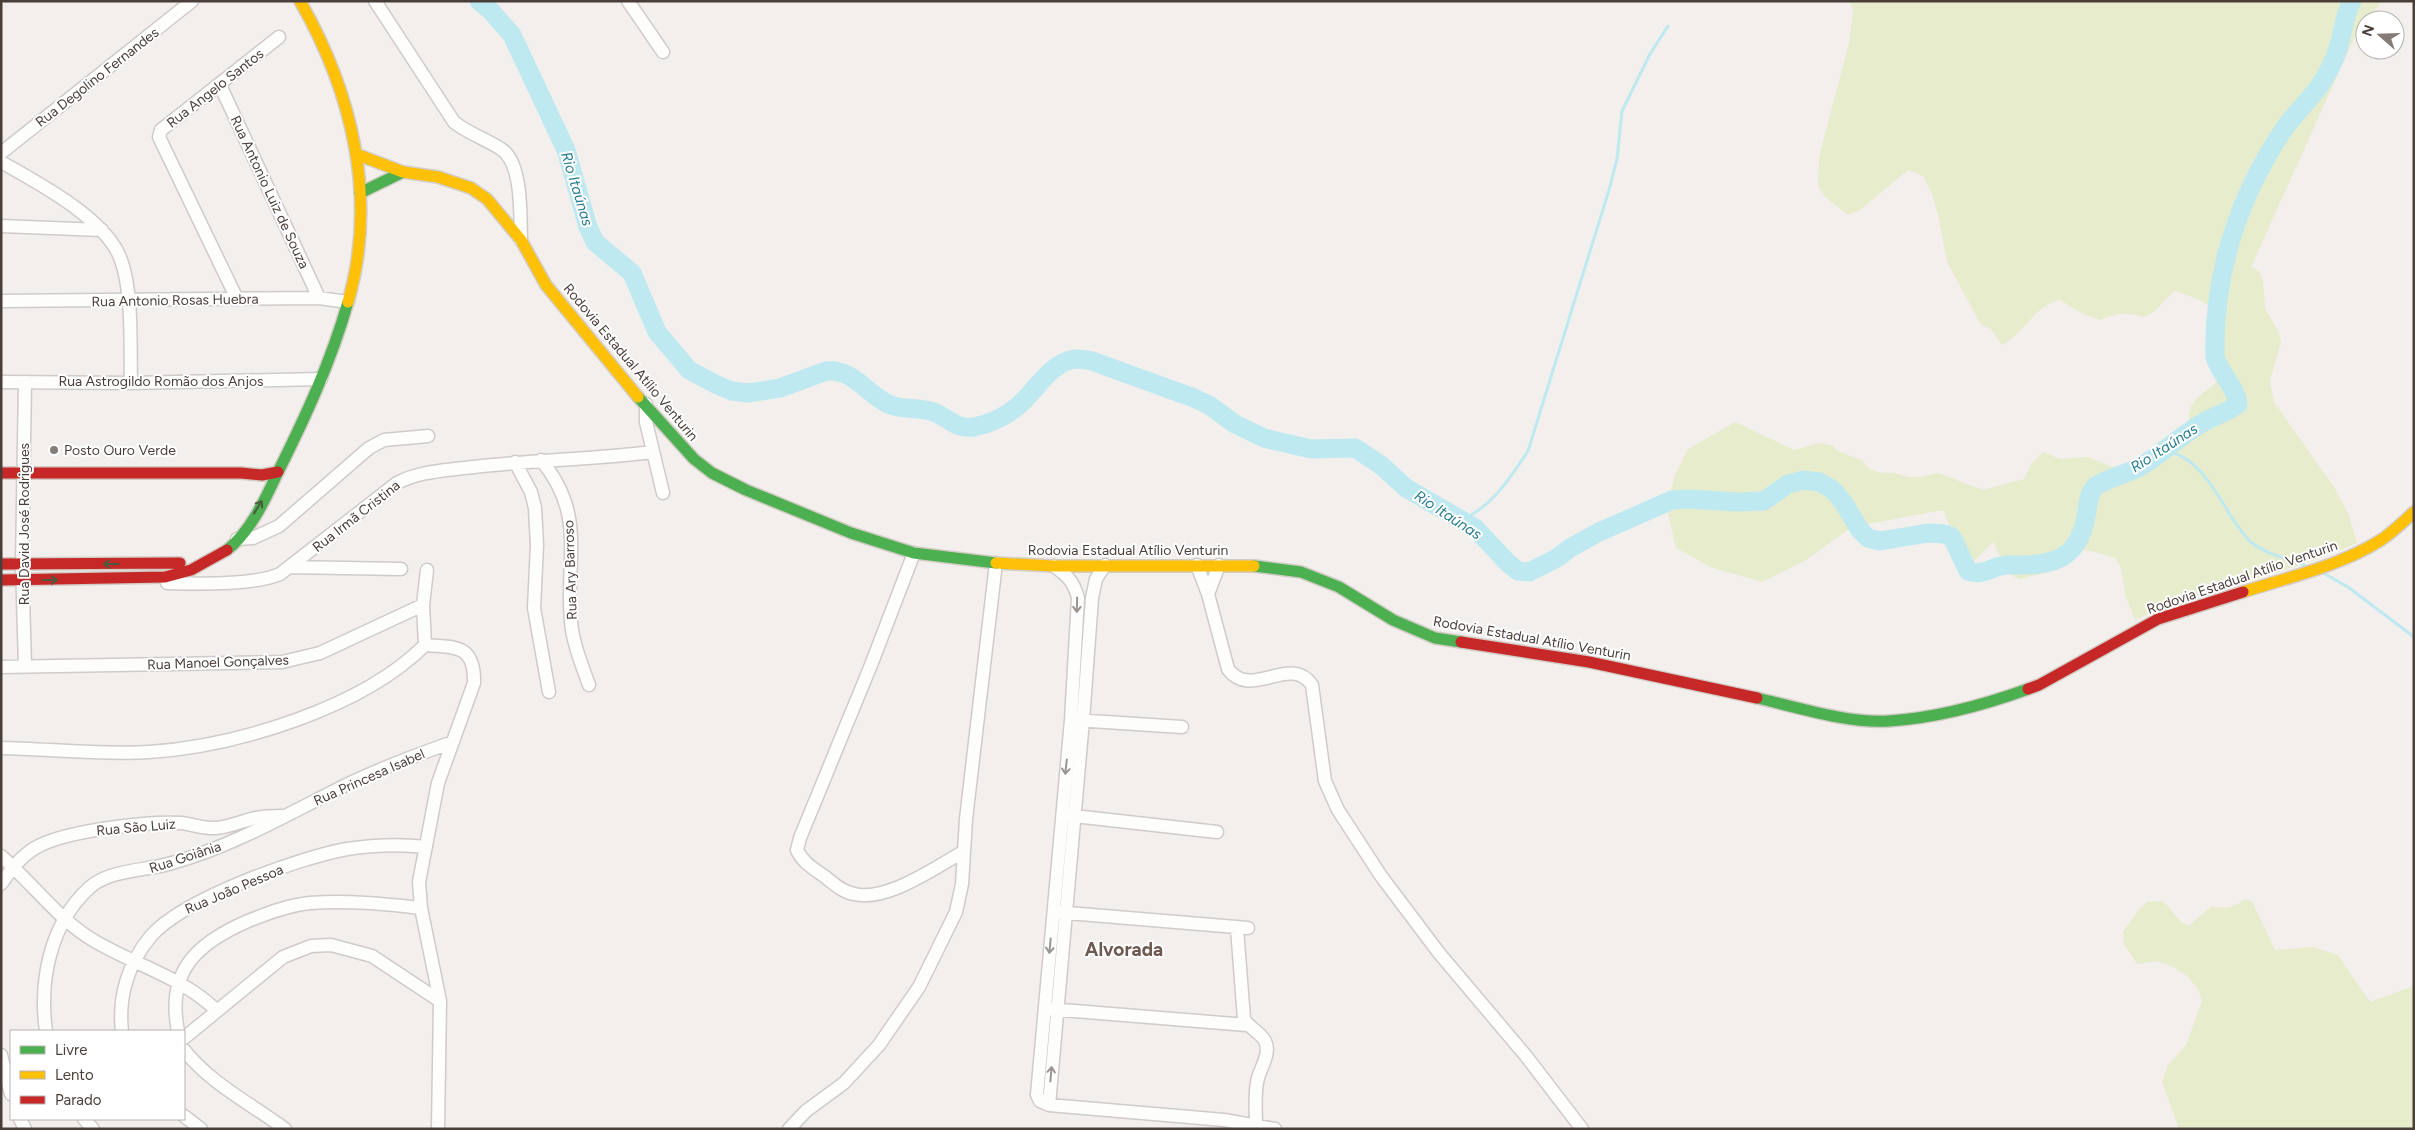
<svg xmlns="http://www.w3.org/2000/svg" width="2415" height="1130" font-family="Figtree,sans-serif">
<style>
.green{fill:#e7eccd}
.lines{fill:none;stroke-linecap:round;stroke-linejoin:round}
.stream{stroke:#bee9f0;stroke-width:3}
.river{stroke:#bee9f0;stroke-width:19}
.street-casing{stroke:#cfcbc9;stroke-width:15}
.fast-casing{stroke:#d3ccc5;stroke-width:14}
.slow-casing{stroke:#d3ccc5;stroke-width:14}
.jam-casing{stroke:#d3ccc5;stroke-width:14}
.street{stroke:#fdfdfc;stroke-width:12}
.fast{stroke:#4caf50;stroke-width:11}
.slow{stroke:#ffc107;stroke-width:11}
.jam{stroke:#c62828;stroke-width:11}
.oneway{stroke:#4a5a3e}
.oneway2{stroke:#9b9490}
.poi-dot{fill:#857c77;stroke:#fff;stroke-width:2}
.labels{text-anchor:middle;stroke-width:4;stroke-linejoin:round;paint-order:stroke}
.street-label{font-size:14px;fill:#4a3e38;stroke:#fff}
.poi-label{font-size:14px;fill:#4a3e38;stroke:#fff;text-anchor:start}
.water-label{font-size:15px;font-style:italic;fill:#277c8f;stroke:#fff}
.district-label{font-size:19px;font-weight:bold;fill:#6d594f;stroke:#fff}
</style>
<rect width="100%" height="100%" fill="#f2efed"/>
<path class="green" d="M1850 1H2383L2365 20 2357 32 2251 267 2259 271 2263 281 2265 308 2279 333 2281 343 2270 380 2274 402 2334 487 2349 515 2357 543C2286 576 2206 587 2135 620L2126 598 2121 567 2115 558C2089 551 2073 540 2058 570L2019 579 2009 574 1993 542 1967 568 1943 510 1852 527 1806 560 1762 582 1710 567 1676 548 1667 510 1674 477 1688 449 1735 422 1794 450 1819 443 1833 446 1837 451 1862 460 1867 467 1877 472 1894 473 1908 477H1921L1938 473 1983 490 2024 479 2031 464 2043 452 2060 459 2088 457 2128 473C2146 461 2171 443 2193 442 2178 392 2207 400 2227 370 2224 360 2219 350 2216 340 2214 333 2218 328 2219 321 2222 305 2187 295 2174 291L2155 311 2144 317C2127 313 2117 312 2101 320L2085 315 2060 300C2034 305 2025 334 2002 345L1991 329 1981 325 1947 262 1939 219 1932 194 1923 176 1908 170 1860 210 1848 215 1824 196 1818 185 1819 157 1849 43 1853 11Z
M2245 899 2252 901 2275 950 2313 947 2338 955 2370 1002 2414 986V1129H2179L2162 1082 2168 1065 2186 1045 2202 1001 2198 989 2187 976 2175 968 2158 961 2137 964 2124 944 2123 932 2139 909 2147 902 2163 901C2173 910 2176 920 2188 926L2212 906C2225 909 2234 908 2245 899Z"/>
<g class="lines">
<path class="stream" d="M2164 450C2207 458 2220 507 2246 537 2259 553 2286 558 2304 565
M1461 520C1492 507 1510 478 1528 451L1609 190 1617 159 1622 111 1650 54 1668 26
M2325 574 2348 587 2414 637"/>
<path class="river" d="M479 1 491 11 512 35 566 150 588 227 595 242 632 273 657 332 689 370 717 385 732 391 748 393 780 388 826 371C852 368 866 393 888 404 902 411 921 406 936 413 951 420 956 429 974 427 989 424 1006 416 1018 406 1036 391 1051 361 1076 359 1081 359 1087 360 1092 361L1194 398 1209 405 1235 424 1264 438 1311 449 1355 448 1382 466 1406 488 1475 528 1508 563 1518 571 1529 572 1557 558 1570 548 1599 532 1672 500 1688 499 1737 502 1764 501 1788 484 1804 480 1819 482 1833 490 1843 502 1860 530 1868 538 1880 541 1928 533 1944 534 1952 537 1968 571C1983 577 1993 565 2008 565 2053 566 2080 561 2087 511 2088 502 2089 492 2096 486 2109 477 2124 475 2138 468 2161 455 2181 435 2204 422 2215 415 2228 413 2238 404 2236 387 2220 374 2215 357 2213 275 2238 197 2284 129 2296 111 2313 98 2324 79 2332 66 2339 49 2342 33 2345 21 2346 12 2352 1"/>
<g class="street-casing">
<path id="street" d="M375 1 454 122C469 134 486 139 501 149 523 163 520 216 521 240
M628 1 663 52
M220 85 319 298
M1 153 192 1
M1 162C38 183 107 219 121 260 133 293 130 347 131 383
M1 226 102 230
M237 299 159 137 161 130 279 37
M1 301 319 298 348 302
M1 382 131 383 321 379
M646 404V422L663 493
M541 460C587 515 565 559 571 622 573 644 582 665 589 685
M515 462 531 492 535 508 537 545 534 608 549 692
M237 539 253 538 279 526 369 448 384 440 428 436
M914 553 871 665 800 838 797 850C802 862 814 869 824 876 833 883 842 892 854 894 887 902 934 868 963 852
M1197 565 1208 594 1228 669C1251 701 1290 653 1312 685L1325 781 1338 810 1381 876 1439 953 1526 1056 1582 1129
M1054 566C1067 575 1074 582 1078 598L1071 720 1037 1095 1040 1101 1049 1105 1083 720 1092 598 1096 579 1105 565
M289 567 401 569
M167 583C195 584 255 585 280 574L397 483C418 472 440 471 464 468 526 460 589 460 652 452
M1208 594 1219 565
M425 645C456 647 475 645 474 683L438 783 419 882 421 908 440 1001 438 1129
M425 645 423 605 427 570
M25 666 22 564 25 382
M1 667 282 662 320 653 423 605
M1075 720 1182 727
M1 748C50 749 100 755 149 752 237 746 362 708 425 645
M1065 815 1217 832
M1 856C31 882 56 916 88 937 130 964 182 976 217 1011
M1 884C11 870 20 857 35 848 63 831 147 821 181 823 191 824 201 828 211 828 224 829 236 823 248 820 259 816 271 816 282 816
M1056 912 1248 928
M1237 928 1244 1019C1249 1028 1260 1032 1265 1041 1271 1053 1261 1067 1258 1078 1254 1092 1256 1110 1256 1125
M1050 1009 1247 1025
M46 1031C39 981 50 924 89 888 110 869 146 871 172 863 233 846 288 814 344 786 379 769 416 755 453 742
M122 1031C118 997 128 963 151 936 183 899 298 858 347 849 373 845 399 844 426 847
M178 1031C166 971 197 943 248 921 268 913 289 905 310 903 347 900 385 904 421 908
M184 1038 283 957 311 946 331 945 372 956 440 1001
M184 1050C211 1084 250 1103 285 1129
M1 1055 11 1094
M1049 1105 1224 1120 1275 1129
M184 1116 201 1129
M20 1119 25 1129
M84 1119 93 1129
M789 1129 806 1111 844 1083 879 1045 919 987 956 912 962 884 966 819 996 563"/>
</g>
<g class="fast-casing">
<path id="fast" d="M360 193 403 172
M638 397 694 459 712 473 746 490 851 533 914 553 996 563
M227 550C250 532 265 500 277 474 305 418 331 362 348 302
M1254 566 1301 572 1339 587 1393 620 1435 638 1461 642
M1757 698C1796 707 1850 724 1889 721 1935 718 1984 705 2028 689"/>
</g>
<g class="slow-casing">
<path id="slow" d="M300 1C352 92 378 198 348 302
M356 154 403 172 438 177 471 188 487 199 521 240 546 285 638 397
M996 563 1054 566H1254
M2243 592C2289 577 2340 566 2381 540 2393 532 2404 521 2414 512"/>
</g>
<g class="jam-casing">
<path id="jam" d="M1 473H241L262 475 278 472
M1 564 180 563
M1 580 165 577 191 570 227 550
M1461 642 1589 662 1757 698
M2028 689 2039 685 2158 619 2243 592"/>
</g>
<use href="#street" class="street"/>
<use href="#fast" class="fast"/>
<use href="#slow" class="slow"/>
<use href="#jam" class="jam"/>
</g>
<defs><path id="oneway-shaft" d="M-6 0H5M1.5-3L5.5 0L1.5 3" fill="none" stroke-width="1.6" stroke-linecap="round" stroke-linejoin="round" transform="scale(1.25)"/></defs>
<g class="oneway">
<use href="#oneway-shaft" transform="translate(258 507) rotate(-58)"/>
<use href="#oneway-shaft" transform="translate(111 564) rotate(-180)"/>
<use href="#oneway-shaft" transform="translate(50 580)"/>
</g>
<g class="oneway2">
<use href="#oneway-shaft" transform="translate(1077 605) rotate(91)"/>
<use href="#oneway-shaft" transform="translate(1066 767) rotate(96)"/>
<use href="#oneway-shaft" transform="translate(1050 946) rotate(95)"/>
<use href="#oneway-shaft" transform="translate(1051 1074) rotate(-85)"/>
</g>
<circle class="poi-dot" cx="54" cy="450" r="5"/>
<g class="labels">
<g class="street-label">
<text transform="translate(97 77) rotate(-38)" y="5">Rua Degolino Fernandes</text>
<text transform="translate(215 88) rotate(-38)" y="5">Rua Angelo Santos</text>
<text transform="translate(270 192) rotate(65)" y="5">Rua Antonio Luiz de Souza</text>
<text transform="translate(175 300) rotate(-1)" y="5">Rua Antonio Rosas Huebra</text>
<text transform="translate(631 362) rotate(50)" y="5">Rodovia Estadual Atílio Venturin</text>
<text x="161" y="386">Rua Astrogildo Romão dos Anjos</text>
<text transform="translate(356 516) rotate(-38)" y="5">Rua Irmã Cristina</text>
<text transform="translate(24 524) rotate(-90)" y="5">Rua David José Rodrigues</text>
<text x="1128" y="555">Rodovia Estadual Atílio Venturin</text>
<text transform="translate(570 570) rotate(-92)" y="5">Rua Ary Barroso</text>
<text transform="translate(2242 577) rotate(-19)" y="5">Rodovia Estadual Atílio Venturin</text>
<text transform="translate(1532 638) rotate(10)" y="5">Rodovia Estadual Atílio Venturin</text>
<text transform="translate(218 662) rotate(-2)" y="5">Rua Manoel Gonçalves</text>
<text transform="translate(369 777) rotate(-24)" y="5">Rua Princesa Isabel</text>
<text transform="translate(136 827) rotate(-5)" y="5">Rua São Luiz</text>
<text transform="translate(185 857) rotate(-18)" y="5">Rua Goiânia</text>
<text transform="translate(234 889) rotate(-23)" y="5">Rua João Pessoa</text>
</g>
<g class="poi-label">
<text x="64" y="455">Posto Ouro Verde</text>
</g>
<g class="water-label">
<text transform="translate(577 189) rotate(73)" y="5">Rio Itaúnas</text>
<text transform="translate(2164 448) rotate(-33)" y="5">Rio Itaúnas</text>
<text transform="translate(1448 515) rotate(33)" y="5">Rio Itaúnas</text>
</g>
<g class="district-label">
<text x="1124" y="956">Alvorada</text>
</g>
</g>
<rect width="2415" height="1130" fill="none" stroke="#4a3e38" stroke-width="5"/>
<rect x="10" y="1030" width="175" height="90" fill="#ffffff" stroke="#b7b2af"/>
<rect x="20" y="1046" width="25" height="8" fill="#4caf50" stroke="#b7b2af"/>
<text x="55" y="1055" font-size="15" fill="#4a3e38">Livre</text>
<rect x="20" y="1071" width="25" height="8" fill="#ffc107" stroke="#b7b2af"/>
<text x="55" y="1080" font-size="15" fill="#4a3e38">Lento</text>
<rect x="20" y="1096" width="25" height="8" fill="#c62828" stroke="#b7b2af"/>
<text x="55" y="1105" font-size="15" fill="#4a3e38">Parado</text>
<g transform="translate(2380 35) rotate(290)"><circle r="24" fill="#ffffff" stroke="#b7b2af"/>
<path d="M0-4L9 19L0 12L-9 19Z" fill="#857c77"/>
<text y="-8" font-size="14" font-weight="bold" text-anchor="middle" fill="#4a3e38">N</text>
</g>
</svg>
